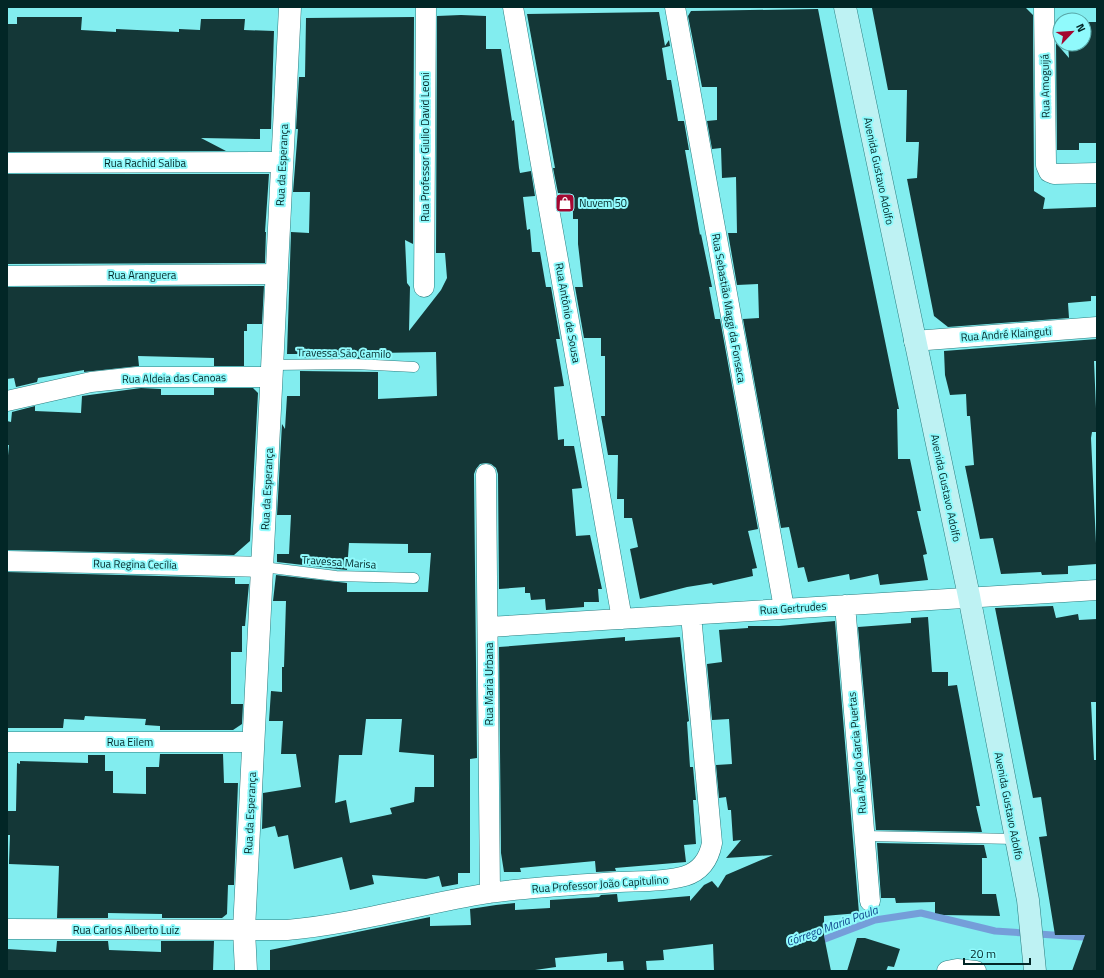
<svg xmlns="http://www.w3.org/2000/svg" width="1104" height="978" font-family="'Titillium Web',sans-serif">
<style>
.lines{fill:none;stroke-linecap:round;stroke-linejoin:round}
.stream{stroke:#759ed9;stroke-width:7}
.building{fill:#143737;fill-rule:evenodd}
.service-casing{stroke:#2a7e80;stroke-width:11}
.minor-casing{stroke:#2a7e80;stroke-width:21}
.tertiary-casing{stroke:#2a7e80;stroke-width:23}
.secondary-casing{stroke:#2a7e80;stroke-width:23}
.service{stroke:#fff;stroke-width:10}
.minor{stroke:#fff;stroke-width:20}
.tertiary{stroke:#fff;stroke-width:22}
.secondary{stroke:#bef2f3;stroke-width:22}
.labels{text-anchor:middle;stroke-width:4;stroke-linejoin:round;paint-order:stroke}
.street-label{font-size:11px;fill:#022626;stroke:#90fafc}
.poi-label{font-size:11px;fill:#022626;stroke:#90fafc;text-anchor:start}
.water-label{font-size:12px;font-style:italic;fill:#0f458b;stroke:#90fafc}
</style>
<rect width="100%" height="100%" fill="#82edef"/>
<g class="lines">
<path class="stream" d="M817 942 875 920 921 913 995 931 1097 938"/>
</g>
<path class="building" d="M872 8H1026L1033 15 1034 191 1045 198 1043 209 1097 207V296H1091V301L1068 303 1069 318 948 327 934 316 907 179 917 178 919 142H906L907 90H888Z
M818 9 841 127 899 409H897L898 459H910L921 511H917L927 554 923 555 928 580 880 585 878 574 850 580 849 574 808 582 804 567 798 568 789 527 781 528 743 319 759 318 758 284 737 285 728 233H737L736 177 722 178 721 148 712 149 707 121 717 120V87H702L688 16 691 11Z
M659 12 665 46 669 40 670 46 662 48 667 80H671L678 121H684L689 150H685L700 235 701 234 712 287H709L715 319H720L758 529 748 531 757 568 752 569 753 576 713 585 712 583 687 587 640 599 630 549 638 547 632 518H624V499H617L618 455H608L601 416H605V356H601V338H584L575 287H583L578 244V219H573V210H563L560 193H558L553 168H555L527 14Z
M461 15 486 16V49H501L512 121 514 120 519 168 520 173 531 171 535 196 523 197 527 230 530 229 532 252H540L546 287H551L560 339H556L564 386 554 387 558 440 564 439V446H574L582 488 572 489 576 536 590 535 602 589H598L599 602H584V607L546 610 545 599 531 600 530 593H525V587L499 589 498 474 496 468 491 464 486 463 480 464 476 469 474 474 477 758 470 759V873H458V884L442 887 439 876 426 879 372 875 374 884 350 890 342 857 294 869 288 835 278 837 275 826 262 829 263 793 301 787 296 754H281L283 721H269L271 691 282 692V667H284L286 601H273L276 575 347 583V592H428L431 553H408V544L349 543 347 570 277 562V554H289L291 515H277L282 424 285 429 287 396H300V371L378 372V399L437 396 436 352 377 353V359L300 358V354H287L291 232 309 233 310 192H293L298 129H296L299 77H305L306 18 414 17 413 244 405 240 407 283 410 287 409 331 441 290 447 278 445 253H436L437 16ZM366 719H402L399 752 434 755V787H415L414 802 390 808 392 814 350 823 346 800 335 803 339 755H362Z
M17 17H82L81 30 116 32V29L179 32V29L200 30 201 19H245L244 30 274 31 271 129H260V139L201 138 226 151 7 152V24H17Z
M1084 22H1097L1096 143H1079V150H1057L1056 43 1069 58 1068 44H1084Z
M7 174H269L265 232H266L265 263 7 264Z
M264 286 262 324H247V331H244V366H214V358L138 356 139 366 84 372V370L38 378 37 382 16 387 14 378 7 379V287Z
M1097 339V361H1094L1097 432H1092L1091 438 1097 564 1068 566V574L1042 575 1041 572 1001 574 993 538 980 539 965 466 974 465 970 416H967L966 394 950 395 945 375 944 351Z
M141 388 161 389V395H214V388H253L258 393 250 541 234 555 7 550V466L9 445H7V421L11 422 12 412 35 406V411L81 413 82 396Z
M7 572 235 578V584H249L245 626H242V652H231V704H243L242 724 233 730H160V726L145 725 146 719 85 716 84 720 64 719 63 728H7Z
M1053 606 1056 618 1078 614 1079 620 1097 619V702H1091L1094 760H1097V971H1072L1085 935H1055L1039 837 1047 836 1041 797 1033 798 995 608Z
M928 617 932 672H948V686L957 685 980 806H976L982 832 876 830 858 627 911 623V618Z
M835 621 859 913 824 916V936L831 971H714L713 944 663 950 664 960 646 961 647 971H624L623 961 607 962V953L555 958 556 967 528 971H270V950L430 917V926L471 925 470 909 496 905 515 903V910L550 908V900L599 897 601 895 617 894 618 902 690 896V901L704 885 712 881 718 888 726 875 773 855 726 858 741 840 733 841 731 810H728L726 797 719 798 716 765 732 764 729 719 712 720 707 664 722 662 719 630 748 628V626H779Z
M625 637V641L680 637 689 721 687 722 690 767H693L696 800H693L696 844 684 845 686 862 615 868 616 871 596 872 595 861 520 868 521 872H504L501 853 499 647Z
M160 754H223L224 783H238L234 885H228L227 914 222 918H162V914L108 913V918H57L59 866 9 864 10 835H7V811H16L17 763 20 764V761L88 763V755H105V771H113V793L146 794V767H159Z
M877 843 984 845 987 858H982V894H996L1000 916 944 915 935 913V902L896 903 895 898H881Z
M857 938H865L900 949 894 967 888 966 886 971H847Z
M57 941H108L109 950 161 952V941H214L213 971H7V949L56 952Z"/>
<g class="lines">
<g class="service-casing">
<path id="service" d="M273 365 355 364 414 367
M263 567 336 576 414 578
M864 836 1016 839"/>
</g>
<g class="minor-casing">
<path id="minor" d="M513 7 622 619
M675 7 784 608
M1044 7 1046 165 1049 172 1054 174 1097 173
M7 163 283 162
M7 276 277 274
M424 287 426 7
M914 341 1097 327
M7 401 91 382 137 377H272
M486 474 490 893
M7 561 263 567
M845 605 870 901
M488 627 1097 590
M7 742H253
M7 929 287 930C355 924 421 904 489 893 532 887 576 885 619 882 640 881 664 882 685 876 701 871 709 859 712 843L691 615
M947 971 957 969 976 971"/>
</g>
<g class="tertiary-casing">
<path id="tertiary" d="M246 971 244 930 290 7"/>
</g>
<g class="secondary-casing">
<path id="secondary" d="M845 7 969 596 1028 900 1035 971"/>
</g>
<use href="#service" class="service"/>
<use href="#minor" class="minor"/>
<use href="#tertiary" class="tertiary"/>
<use href="#secondary" class="secondary"/>
</g>
<defs>
<g id="shop-square" transform="scale(1)"><rect x="-9" y="-9" width="18" height="18" rx="4" fill="#a40731" stroke="#90fafc"/><path d="M-5-2.5h2.3a2.7 3.5 0 0 1 5.4 0H5L5.5 6h-11ZM-1.5-2.5h3a1.5 2.3 0 0 0-3 0Z" fill="#fff"/></g>
</defs>
<g fill-rule="evenodd">
<use href="#shop-square" x="565" y="203"/>
</g>
<g class="labels">
<g class="street-label">
<text transform="translate(1045 86) rotate(-91)" y="4">Rua Amoguijá</text>
<text transform="translate(425 147) rotate(-90)" y="4">Rua Professor Giulio David Leoni</text>
<text x="145" y="167">Rua Rachid Saliba</text>
<text transform="translate(282 165) rotate(-87)" y="4">Rua da Esperança</text>
<text transform="translate(879 171) rotate(78)" y="4">Avenida Gustavo Adolfo</text>
<text x="142" y="279">Rua Aranguera</text>
<text transform="translate(729 308) rotate(80)" y="4">Rua Sebastião Maggi da Fonseca</text>
<text transform="translate(568 313) rotate(80)" y="4">Rua Antônio de Sousa</text>
<text transform="translate(1006 334) rotate(-4)" y="4">Rua André Klainguti</text>
<text transform="translate(344 353) rotate(1)" y="4">Travessa São Camilo</text>
<text transform="translate(174 378) rotate(-1)" y="4">Rua Aldeia das Canoas</text>
<text transform="translate(946 488) rotate(78)" y="4">Avenida Gustavo Adolfo</text>
<text transform="translate(267 489) rotate(-87)" y="4">Rua da Esperança</text>
<text transform="translate(339 562) rotate(4)" y="4">Travessa Marisa</text>
<text transform="translate(135 564) rotate(1)" y="4">Rua Regina Cecília</text>
<text transform="translate(793 608) rotate(-4)" y="4">Rua Gertrudes</text>
<text transform="translate(489 684) rotate(-90)" y="4">Rua Maria Urbana</text>
<text x="130" y="746">Rua Eilem</text>
<text transform="translate(857 753) rotate(-95)" y="4">Rua Ângelo Garcia Puertas</text>
<text transform="translate(1009 806) rotate(79)" y="4">Avenida Gustavo Adolfo</text>
<text transform="translate(250 813) rotate(-87)" y="4">Rua da Esperança</text>
<text transform="translate(600 884) rotate(-4)" y="4">Rua Professor João Capitulino</text>
<text x="126" y="934">Rua Carlos Alberto Luiz</text>
</g>
<g class="poi-label">
<text x="579" y="207">Nuvem 50</text>
</g>
<g class="water-label">
<text transform="translate(832 926) rotate(-20)" y="4">Córrego Maria Paula</text>
</g>
</g>
<rect width="1104" height="978" fill="none" stroke="#022626" stroke-width="16"/>
<g transform="translate(1072 32) rotate(65)"><circle r="19" fill="#90fafc" stroke="#57a5a6"/>
<path d="M0-3L7 15L0 10L-7 15Z" fill="#a40731"/>
<text y="-6" font-size="11" font-weight="bold" text-anchor="middle" fill="#022626">N</text>
</g>
<path d="M964 958v6h66v-6" fill="none" stroke="#022626" stroke-width="2"/>
<text x="970" y="958" font-size="12" fill="#022626" stroke="#90fafc" stroke-width="3" paint-order="stroke">20 m</text>
</svg>
